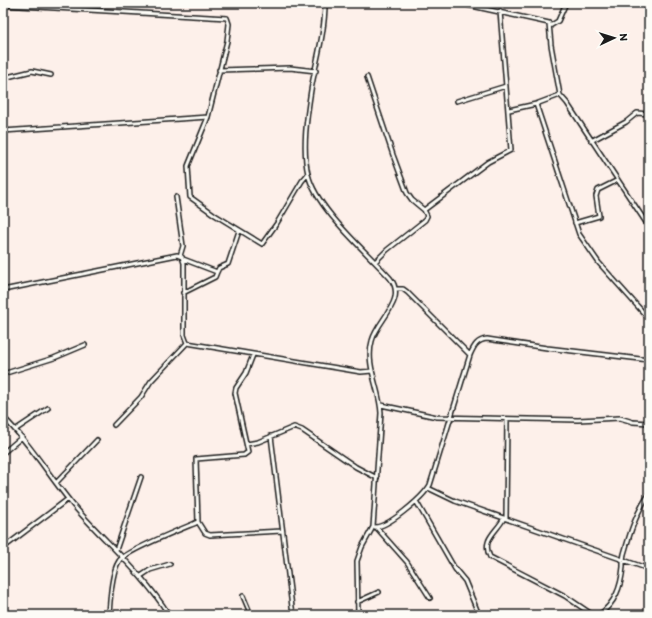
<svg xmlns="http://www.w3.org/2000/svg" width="652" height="618" font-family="Itim,sans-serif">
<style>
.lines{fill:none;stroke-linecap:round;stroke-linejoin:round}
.street-casing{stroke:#1c1c1c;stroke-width:6}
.street{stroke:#fdfcf7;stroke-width:3}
</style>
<rect width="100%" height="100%" fill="#fdf0ea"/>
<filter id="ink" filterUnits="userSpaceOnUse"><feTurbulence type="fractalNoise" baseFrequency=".025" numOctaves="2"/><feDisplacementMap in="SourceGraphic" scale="8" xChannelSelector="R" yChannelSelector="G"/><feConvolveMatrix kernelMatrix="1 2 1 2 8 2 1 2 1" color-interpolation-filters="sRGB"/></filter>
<g filter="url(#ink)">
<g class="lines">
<g class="street-casing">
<path id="street" d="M325 3C325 33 316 61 311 90 307 115 302 149 308 174 316 209 366 251 390 278 408 300 377 320 372 341 365 365 380 389 381 413L373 527 362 547 357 561 358 615
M458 3 549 23 551 45 560 95 567 103 649 227
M3 5 227 18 229 24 227 41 208 117 188 166 190 197 215 215 262 244 277 223 302 181 308 174
M550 26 558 21 566 3
M219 70 290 68 316 71
M367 77 393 155 407 193 412 200 424 210
M3 78 32 71 51 75
M457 101 506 86
M536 104 579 234 599 263 649 319
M509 110 536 104 560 95
M3 131 208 117
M591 141 626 122 637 113 649 114
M176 197 183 246 180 256
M575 223 599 216 596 196 598 190 618 180
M183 259 217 272 219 268 228 264 239 231
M375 262 387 250 425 220 427 216 424 210 488 162 511 150 500 11
M396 289H403L407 292 470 355
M3 290 177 255 182 257 184 263V335L187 343 361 372 372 371
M183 293 215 277 217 272
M3 374 54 358 85 345
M381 405 437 417 578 420 620 418 633 422 649 423
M3 417C30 443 49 476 73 505 105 542 143 573 169 615
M114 425 141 397 151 381 187 343
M15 430 48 408
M271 436 293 615
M247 444 258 442 294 427 302 430 356 467 377 478
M3 453 22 437
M56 483 97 440
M428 488 455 501 649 569
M416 501 455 569 465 581 479 615
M504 518C497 532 481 539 490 557L565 596 593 615
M506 519 507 419
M198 522 196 459 244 455 248 452 235 393 236 388 246 373 253 355
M373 527C387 529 423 497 430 485L470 355C474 346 477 340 487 339L547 348 649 360
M376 527 407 562 430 598
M3 548 68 499
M116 550 141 477
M141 576 150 570 170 564
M243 596 251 615
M357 602 379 592
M109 615C110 601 111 573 119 561 125 551 184 528 198 522L205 533 210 535 282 531
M599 615C615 603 621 588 623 567 623 563 623 558 624 554 630 533 636 513 649 494"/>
</g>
<use href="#street" class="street"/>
</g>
</g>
<rect width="652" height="618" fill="none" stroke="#fdfcf7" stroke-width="16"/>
<rect x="8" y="8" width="636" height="602" fill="none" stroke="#1c1c1c" stroke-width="1.5" filter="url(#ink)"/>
<g transform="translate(614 38) rotate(86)" stroke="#fdfcf7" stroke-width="3" paint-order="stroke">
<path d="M0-3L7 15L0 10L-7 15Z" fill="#1c1c1c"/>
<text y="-6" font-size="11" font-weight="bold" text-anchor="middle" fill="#1c1c1c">N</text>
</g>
</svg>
